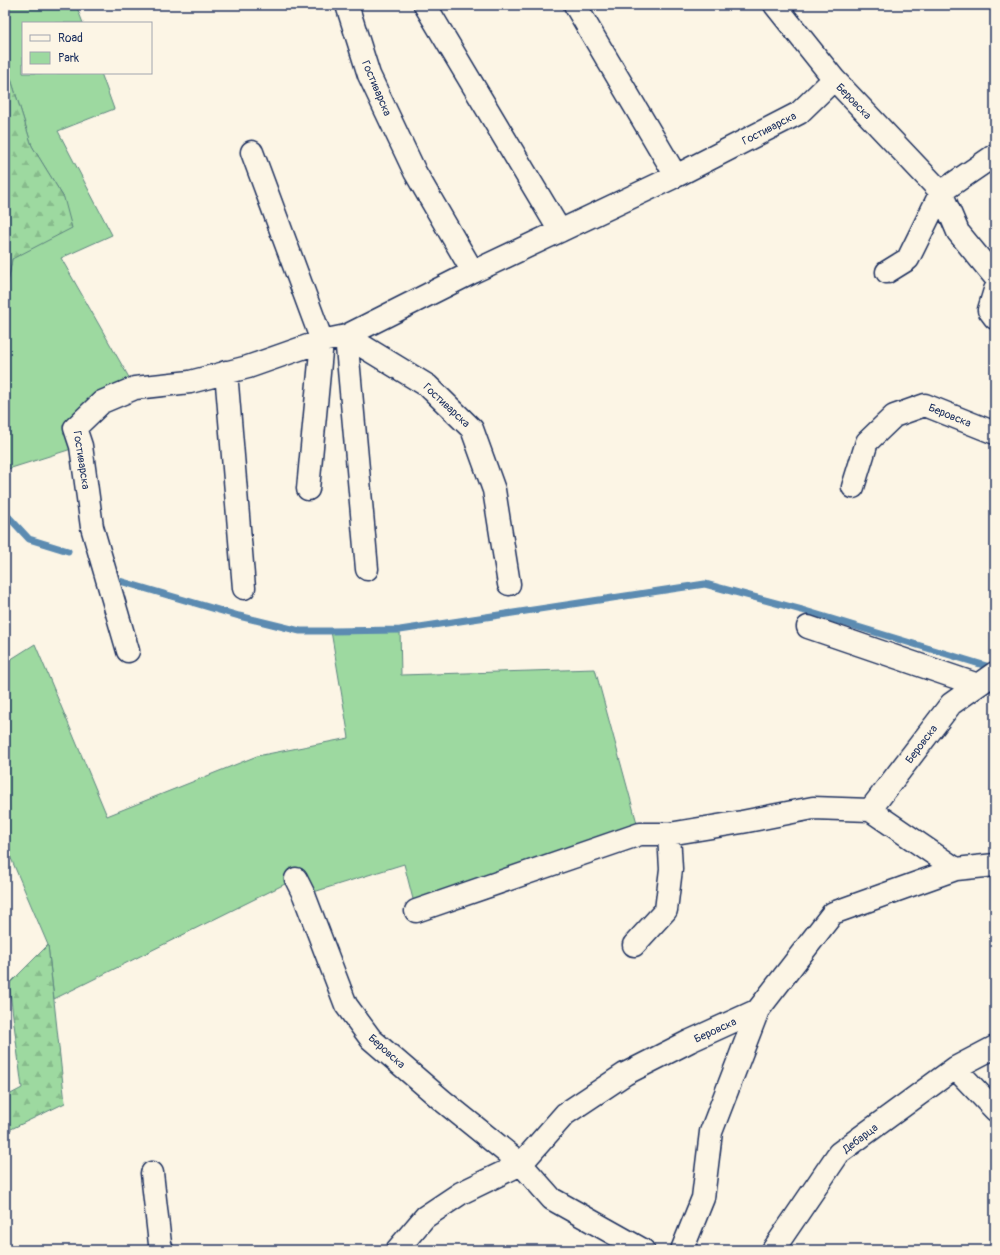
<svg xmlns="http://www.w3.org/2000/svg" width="1000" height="1255" font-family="Pangolin,sans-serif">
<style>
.green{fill:#9dd9a0;stroke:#5c847f}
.forest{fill:url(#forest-firs);stroke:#5c847f}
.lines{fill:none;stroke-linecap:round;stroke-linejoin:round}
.stream{stroke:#5c8bb1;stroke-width:7}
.street-casing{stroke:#1b2f5e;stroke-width:25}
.street{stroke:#fcf5e5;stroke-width:22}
.labels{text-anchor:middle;stroke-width:3;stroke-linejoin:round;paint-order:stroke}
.street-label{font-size:11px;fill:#1b2f5e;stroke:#fcf5e5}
</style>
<defs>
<pattern id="forest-firs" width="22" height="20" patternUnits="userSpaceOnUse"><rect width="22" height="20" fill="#9dd9a0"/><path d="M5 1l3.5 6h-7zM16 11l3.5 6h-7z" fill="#87bb8c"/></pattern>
</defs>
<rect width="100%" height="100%" fill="#fcf5e5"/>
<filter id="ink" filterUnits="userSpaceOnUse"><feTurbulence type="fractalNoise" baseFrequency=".025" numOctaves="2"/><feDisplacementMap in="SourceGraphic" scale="8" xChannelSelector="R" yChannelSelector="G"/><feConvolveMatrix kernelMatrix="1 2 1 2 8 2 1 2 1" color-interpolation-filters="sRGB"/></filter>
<g filter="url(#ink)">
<path class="green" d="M5 5H76L83 23H23V73H101L114 109 58 131 112 235 61 258 135 388 75 428 81 446 5 470V290L7 288 12 259 64 198 32 146 5 60Z
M400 630 401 675 595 669 640 834 416 911 404 864 304 895 295 879 54 999 48 945 10 856 5 850V663L35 644 107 816 257 756 349 738 331 631Z"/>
<path class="forest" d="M5 60 32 146 64 198 72 228 12 259 7 289H5Z
M48 945 65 1103 5 1132V1097L22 1088 9 984Z"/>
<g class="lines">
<path class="stream" d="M5 513 29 539 68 551
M113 579 239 616 300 631H331L400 630 705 584 802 610 993 668"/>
<g class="street-casing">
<path id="street" d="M347 5 369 75 415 172 473 272
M425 5 560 231
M575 5 676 176
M775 5 834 79 941 192 958 232 995 277
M252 152 322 341 308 489
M887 272 908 259 941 192 995 155
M995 290 989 310 995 318
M346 336 428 386 472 429 494 490 509 584
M346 336 367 569
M226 372 244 588
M853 487 867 442 894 416 925 405 995 433
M808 627 978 685
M128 651 92 527 81 446 75 428 102 402 135 388 190 382 248 367 322 341 346 336 473 272 676 176 799 113 834 79
M870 810 951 704 995 673
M296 879 304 895 346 1005 371 1039 443 1101 521 1164 552 1199 643 1250
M416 911 640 834H669L742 822 813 808 870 810 956 869
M634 945 666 910 671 869 669 834
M955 1068 995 1110
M152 1173 160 1244 162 1250
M397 1250 425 1217 461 1193 521 1164 565 1114 625 1074 690 1041 758 1010
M682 1250 703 1198 711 1132 758 1010 833 913 956 869 995 865
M773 1250 839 1153 955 1068 995 1047"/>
</g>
<use href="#street" class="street"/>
</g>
</g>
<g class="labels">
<g class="street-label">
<text transform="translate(377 88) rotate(67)" y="4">Гостиварска</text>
<text transform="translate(854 101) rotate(46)" y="4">Беровска</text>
<text transform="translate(769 128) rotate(-27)" y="4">Гостиварска</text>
<text transform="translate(447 405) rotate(43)" y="4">Гостиварска</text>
<text transform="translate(950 415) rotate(22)" y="4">Беровска</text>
<text transform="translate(82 460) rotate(81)" y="4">Гостиварска</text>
<text transform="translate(921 744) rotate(-53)" y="4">Беровска</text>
<text transform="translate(715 1030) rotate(-25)" y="4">Беровска</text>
<text transform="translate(387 1051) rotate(42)" y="4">Беровска</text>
<text transform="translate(860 1138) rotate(-37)" y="4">Дебарца</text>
</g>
</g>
<rect width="1000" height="1255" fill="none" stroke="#fcf5e5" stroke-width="20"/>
<rect x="10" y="10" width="980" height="1235" fill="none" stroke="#1b2f5e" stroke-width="1.5" filter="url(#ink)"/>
<rect x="22" y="22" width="130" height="52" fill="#fcf5e5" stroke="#a2a6af"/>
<rect x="30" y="35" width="20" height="6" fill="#fcf5e5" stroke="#a2a6af"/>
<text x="58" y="42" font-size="12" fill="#1b2f5e">Road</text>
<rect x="30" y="52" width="20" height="12" fill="#9dd9a0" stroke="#a2a6af"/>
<text x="58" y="62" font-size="12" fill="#1b2f5e">Park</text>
</svg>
